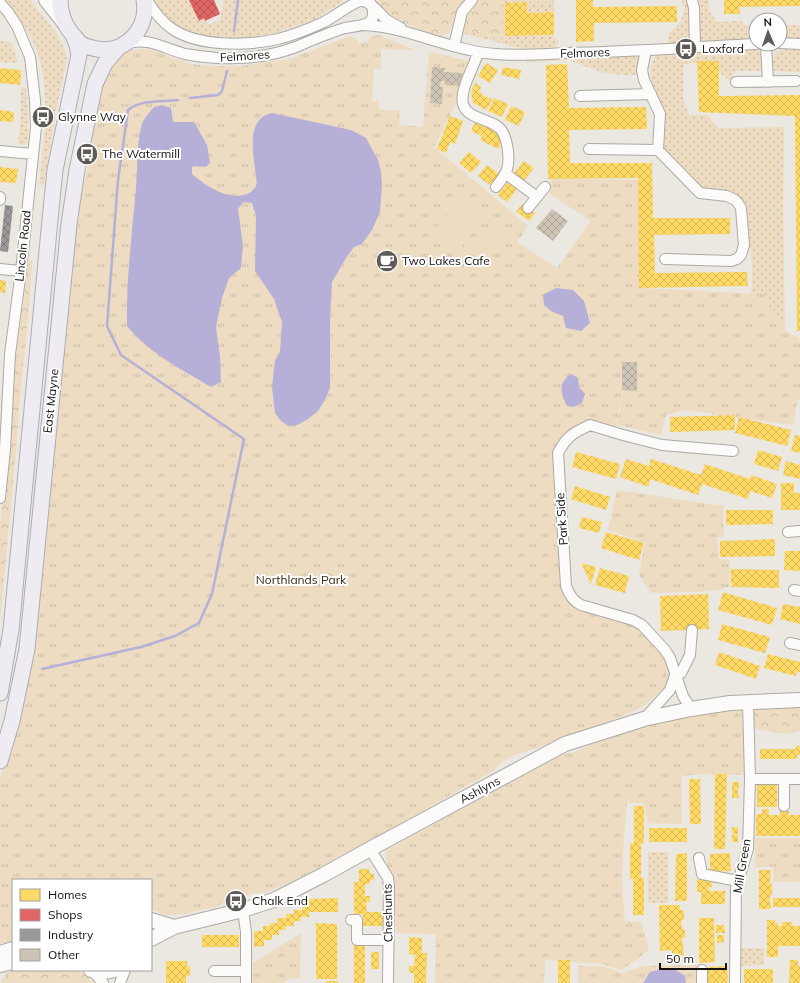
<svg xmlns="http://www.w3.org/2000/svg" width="800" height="983" font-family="Mulish,sans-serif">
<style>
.grass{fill:url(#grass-dots)}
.forest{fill:url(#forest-crowns)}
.park{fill:url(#park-tufts)}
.pitch{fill:#eddcc2}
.water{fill:#b6afd8}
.homes{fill:url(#homes-cross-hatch)}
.shops{fill:url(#shops-cross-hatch)}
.industry{fill:url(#industry-cross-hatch)}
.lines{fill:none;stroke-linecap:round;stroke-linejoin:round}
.stream{stroke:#b6afd8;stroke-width:2.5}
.building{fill:url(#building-cross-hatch)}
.street-casing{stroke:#aca9a4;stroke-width:12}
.secondary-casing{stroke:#aca9a4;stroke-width:16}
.primary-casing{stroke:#b0acb5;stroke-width:17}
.street{stroke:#fcfbfa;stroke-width:10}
.secondary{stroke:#fcfbfa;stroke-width:14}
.primary{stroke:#eeecf2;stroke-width:15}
.labels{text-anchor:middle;stroke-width:4;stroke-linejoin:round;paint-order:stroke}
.poi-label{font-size:12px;fill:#14110d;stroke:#fff;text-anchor:start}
.street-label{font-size:12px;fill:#14110d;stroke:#fff}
.park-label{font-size:12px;fill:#37270c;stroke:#fff}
</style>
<defs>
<pattern id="grass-dots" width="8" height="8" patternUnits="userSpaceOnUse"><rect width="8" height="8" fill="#eddcc2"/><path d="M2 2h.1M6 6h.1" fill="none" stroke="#cabca6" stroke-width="1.8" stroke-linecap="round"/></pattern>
<pattern id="forest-crowns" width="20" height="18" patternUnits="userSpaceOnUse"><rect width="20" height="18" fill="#eddcc2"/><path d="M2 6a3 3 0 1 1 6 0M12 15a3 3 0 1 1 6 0" fill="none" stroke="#cabca6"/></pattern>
<pattern id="park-tufts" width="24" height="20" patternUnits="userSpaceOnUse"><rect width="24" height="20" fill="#eddcc2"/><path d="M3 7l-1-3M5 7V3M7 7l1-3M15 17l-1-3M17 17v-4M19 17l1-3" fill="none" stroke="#cabca6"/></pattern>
<pattern id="homes-cross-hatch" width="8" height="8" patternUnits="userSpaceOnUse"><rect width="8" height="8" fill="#ffd966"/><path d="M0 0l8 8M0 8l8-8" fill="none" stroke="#dab957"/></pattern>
<pattern id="shops-cross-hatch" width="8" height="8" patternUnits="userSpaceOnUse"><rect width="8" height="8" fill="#e06666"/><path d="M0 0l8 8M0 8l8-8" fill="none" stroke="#b45352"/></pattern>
<pattern id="industry-cross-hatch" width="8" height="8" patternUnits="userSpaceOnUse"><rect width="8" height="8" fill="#999"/><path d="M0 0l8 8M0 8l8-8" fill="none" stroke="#7c7b7b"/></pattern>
<pattern id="building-cross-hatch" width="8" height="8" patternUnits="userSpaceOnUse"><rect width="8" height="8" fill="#cdc4b6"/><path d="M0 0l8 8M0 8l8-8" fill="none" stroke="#afa79b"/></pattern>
</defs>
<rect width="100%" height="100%" fill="#ebe7e1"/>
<path class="grass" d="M6 0H30C43 17 65 38 67 59L56 111 44 185 39 184C44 144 49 104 41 64 36 42 20 18 6 0Z
M156 0H189L199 20 204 18 208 25 220 20 224 0H342V2L315 19 276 33 236 39 200 34 172 24 156 3Z
M476 0H554V12L527 13V2L505 3V36H553L559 41 555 50 524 49 461 33 466 10Z
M681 0H709V11L717 22 741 21 746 26H756V39L668 44 669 33 681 22 685 6Z
M780 25H800V40L780 39Z
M0 40 12 43 18 63 0 62Z
M764 45 765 71H733L734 81 731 82 720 73 719 61H699L683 65V98L689 115H707L718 128 784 127 783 205 785 331 765 294 751 293C755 262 747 231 742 201L700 193 658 150 661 111 651 91V66L658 51Z
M787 48H800V72L774 71 773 62 775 52Z
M642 55V70L637 75H624L603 73 569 60 526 62V56Z
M21 87 26 88 28 120V143L22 145 18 143 21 118Z
M648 852H668V903H648Z
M740 948H764V965L741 966Z"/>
<path class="forest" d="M377 0H467C464 5 459 10 456 16 452 26 452 34 439 37 417 28 390 21 377 0Z
M477 0H551V3L502 1 503 38C487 39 477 35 463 28L469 8Z
M29 260 32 261 30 298 19 408 16 452 0 621V526L12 389Z
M753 707 800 708V731L785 734 757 729 749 723Z
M13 970H75L81 972 94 983H0L7 972Z"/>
<path class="park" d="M379 35 415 50 381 49V67L380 69H374L372 101H379V109L400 111 399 125 423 127 429 52 470 61 463 90 434 147 528 226 517 242 557 268 591 221 550 194 551 179 638 180 640 288 765 294 785 331 800 339V399H798L793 425 685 410 666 415 661 435 617 425 628 359 616 426 589 421 560 440V541L576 607 638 627 660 651 668 669 667 681 663 689 642 707 632 712 540 748C522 751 505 757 493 771L373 839 305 875 265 893H255L224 903 215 907 184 914 166 915 151 909V880H13V941L0 944V777L10 746 79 193 86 178 92 140 91 125 104 75 123 54 130 50 148 49 191 64 213 66H240L289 59 347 37C352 37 357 37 359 43L367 42 371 36Z
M617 490 723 506 724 537 717 538 719 559 730 560 729 587 715 591 651 593 639 575 645 543 608 530Z
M746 708 748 775 704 774 682 776V824L648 823 644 803H627C623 842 620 882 625 921L641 922 649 950 622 970 602 964 545 960 544 983H435L436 934 397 933 385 851 565 753H572L631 727Z
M755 838H800V882H773V867H755Z
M301 933 300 979 290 978 284 983H252L253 963Z
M697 965V983H578V966H601L623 973 644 966Z"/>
<path class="pitch" d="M462 194 486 211 460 250 435 231Z
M493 226 502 234 481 261 469 252Z"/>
<path class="water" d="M162 105 171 108 173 122H194L207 145 210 163 206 167 195 166 192 167V174C206 186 228 201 247 194 250 193 254 190 256 186 258 181 255 174 255 168 253 153 248 126 264 116 266 114 270 114 272 113L351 130 366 138 378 160 381 172 382 185 380 212 372 230 362 244 354 247 346 258 332 282 330 321V388L325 400 318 411 308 419 297 425 288 426 280 420 275 413 272 387 275 360 280 352 282 322 274 299 255 271 256 216 252 203 243 202 238 209 243 246 241 268 229 278 222 298 216 327 220 357 221 382 211 387C181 369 150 354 127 326 126 280 132 234 136 188 138 167 136 145 142 124 144 118 150 112 154 107Z
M556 288 573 290 584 301 590 323 581 331 566 328 563 316 551 311 544 305 543 295Z
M571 374 578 378 579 387 585 394 582 403 574 407 567 406C560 393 558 383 571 374Z
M662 969 676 970 685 976 686 983H643L650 972Z"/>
<path class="homes" d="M576 0H593V7L677 6V22L594 23V41L576 42Z
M724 0H800V6L739 7 740 14H724Z
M527 2V13L554 12V35L505 36V3Z
M697 61H719V96L800 95V331H797L795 116 699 112Z
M486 63 498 70 490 83 478 76Z
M567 64 569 108 646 107 647 129 569 130 570 163H652L653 218H730V234L654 235 655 273 747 272 748 286 639 288 638 178 548 179 546 65Z
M503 67 521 70 519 79 501 75Z
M0 68 21 70 20 85 0 83Z
M475 83 481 87 479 91 484 96 492 99 487 110 473 103 471 92Z
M494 98 508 104 502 117 488 111Z
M511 106 525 112 519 126 505 120Z
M0 110 14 112 13 122 0 121Z
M450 116 463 121 455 144 450 142 446 153 437 149Z
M477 117 498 127 495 132 504 136 498 149 480 140 482 136 471 131Z
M469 152 481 162 471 173 459 163Z
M524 161 534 168 522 183 512 176Z
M487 165 499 174 490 185 478 176Z
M0 167 18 169 16 183 0 182Z
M511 178 520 185 507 202 498 195Z
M522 204 535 213 529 221 516 212Z
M0 280 6 281 5 293 0 292Z
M735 415V430L670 432V417Z
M739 417 791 430 787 446 735 433Z
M795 435 800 436V453L791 451Z
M758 450 782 457 778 471 754 464Z
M576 452 620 464 616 479 572 467Z
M626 459 649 466 651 459 701 475 705 464 750 479 751 475 777 484 772 498 750 491 748 499 702 484 698 495 650 479 649 487 620 477Z
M786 461 800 465V479L783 475Z
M781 483H794V493H800V510H781Z
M575 486 610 497 606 510 571 499Z
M726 510H773V524L726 525Z
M582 517 602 522 599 533 579 528Z
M606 532 644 543 639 560 601 548Z
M775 539V556L720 557V541Z
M785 551H800V571L784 570Z
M581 563 596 567 591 584Z
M600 568 629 576 625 593 595 585Z
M731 569 779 570V588L731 587Z
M723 592 777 608 772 625 718 610Z
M708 594 709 629 661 631 660 596Z
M783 604 800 607V624L780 619Z
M722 624 770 637 765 653 718 640Z
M719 652 760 666 756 679 715 665Z
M768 654 800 662V672L797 671 796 676 764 668Z
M796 746H800V755H797V759H760V749H796Z
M715 774H727L725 849H714Z
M689 779H700L701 824H690Z
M732 782H739V789L732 790Z
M757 785H777V807H757Z
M732 790H738L739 798H732Z
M634 806H644V843H641V878H644V915H633V879H630V843H634Z
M762 809H769V815H780V811H789V815H800V836H756V814H762Z
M732 827H738V834H732Z
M649 828H687V842H649Z
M732 835H738V842H732Z
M687 853V901H675L676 854Z
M730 853 731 871 710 872V854Z
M359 869H369L370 874H374V880H370V884H365V896H370V902H366L367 912H383V926H363V914H354V882H359Z
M759 870H771L770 884H772V895H770V903H771V909H759Z
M697 879H712V887H709V891H725V904H701V892H697Z
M338 898V912H309V917H300L301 921H294V926H286V930H279V935H272V940H264V946L254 947V931H263V926H270V923H278L277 918H286V914H294V910H302V907H309V899Z
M773 898H800V907H773Z
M659 905H680V910H684V919L681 920 682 929H685V938H682L684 956H681V962H672V950L660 951Z
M699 918H714L715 962 699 963Z
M767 920H775V923H778V926H782V922H792L793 926H800V946H778V957H767Z
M316 923 337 924V979H316Z
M716 925H724L725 933H716Z
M202 935H239V947H202Z
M717 935H724V942L717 943Z
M409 937 422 938V953H427L426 983H414V973H409V966H414L415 955 409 954Z
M354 944H365V983H354Z
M371 952H379V969H371Z
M558 960H570V983H558Z
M790 960H798V966H800V983H789Z
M166 961H187V966H190V976L186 975V983H166Z
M727 966 728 983H708V967Z
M744 969H773V983H744Z
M326 981H338V983H326Z"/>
<path class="shops" d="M189 0H214L220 14 205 21 204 18 199 21Z
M396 254 397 267 377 268 376 256Z"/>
<path class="industry" d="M5 205 13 206 8 252 0 251Z"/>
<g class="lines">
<path class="stream" d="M234 31 238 0
M190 98 218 95 222 91 227 71
M42 669 141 647 175 636 199 623 212 594 244 439 121 355 107 326 118 180 128 110C141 99 162 102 178 100"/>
</g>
<path class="building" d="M432 67 445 68 444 72 462 73 461 86 445 85V81H441L440 87H443L442 104 430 103Z
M552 209 568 221 553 241 536 228Z
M622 362H637V391L622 390Z"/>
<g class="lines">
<g class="street-casing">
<path id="street" d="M147 0C153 10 161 21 171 28 197 47 247 46 278 39 294 35 309 29 324 22 332 18 355 1 361 1 370 0 380 14 387 20 391 23 396 25 401 28
M692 0 694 8 695 47
M0 3 8 12 17 26 30 57 35 100 36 127 21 271 10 354 5 449 0 498
M363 25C409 27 451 51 496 54 519 56 543 54 566 53 629 52 693 47 756 44
M780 43 800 44
M126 44C147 36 165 49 185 54 202 57 219 59 236 58 257 58 277 54 296 47 312 40 328 33 345 28 360 25 380 27 371 4
M766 44 768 82
M454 46 462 12 472 0
M646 50 642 70 644 80 660 114 658 150 700 193 727 196 735 200 738 203 741 208 744 245 741 255 737 259 731 261 665 259
M478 52C475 66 459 90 463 104 467 120 493 118 502 131 506 137 507 144 508 151 510 169 506 174 496 187
M736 82 796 81
M580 96 651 94
M589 149 658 150
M0 151 33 154
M506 174 537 197
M0 200V197
M528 208 545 187
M0 269 21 271
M788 532 800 531
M794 590 800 591
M790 643 800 645
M691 709 683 696 670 658 665 650 642 625 633 620 581 605C573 601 569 595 566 586L558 453C567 436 573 433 590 425L623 435 662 445 733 451
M644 719 670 690 675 675 681 673 690 655 692 630
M750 779H800
M784 779V806
M370 849 388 878 389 887 388 983
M699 858 702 874 738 881
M243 910 246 932V983
M351 920H357V940H389
M92 970 103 983
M702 970V983
M214 971H245
M120 983 125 970
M735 983 736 888 748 849 750 779 748 702"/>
</g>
<g class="secondary-casing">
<path id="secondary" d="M46 0 65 24
M151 920 174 927
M151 939 174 927 243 910 274 900 323 875 370 849 565 744 644 719 691 709 730 703 800 700
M0 953 13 949
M0 965 13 962
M91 970 105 972 115 970"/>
</g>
<g class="primary-casing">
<path id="primary" d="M60 0C60 13 64 24 72 34 75 37 77 40 80 43 85 47 92 48 97 49 126 54 149 28 144 0
M0 693 11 630 50 220 55 170 79 55 77 45 73 35
M0 761 12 721 27 649 69 224 77 170 95 84 105 63 118 48"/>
</g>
<use href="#street" class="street"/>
<use href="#secondary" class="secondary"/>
<use href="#primary" class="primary"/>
</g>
<defs>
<g id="bus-disc" transform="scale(1.15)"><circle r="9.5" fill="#5f5c57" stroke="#fff"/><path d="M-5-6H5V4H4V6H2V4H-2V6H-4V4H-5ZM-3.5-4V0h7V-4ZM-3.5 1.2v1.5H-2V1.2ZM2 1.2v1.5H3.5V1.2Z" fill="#fff"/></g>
<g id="cafe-disc" transform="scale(1.15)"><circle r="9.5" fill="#5f5c57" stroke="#fff"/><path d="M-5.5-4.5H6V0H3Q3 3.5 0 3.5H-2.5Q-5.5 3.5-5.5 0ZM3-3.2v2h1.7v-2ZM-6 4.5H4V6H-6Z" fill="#fff"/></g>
</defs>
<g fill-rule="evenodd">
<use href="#bus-disc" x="686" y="49"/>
<use href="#bus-disc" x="43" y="117"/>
<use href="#bus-disc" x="87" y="154"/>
<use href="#cafe-disc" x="387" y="261"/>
<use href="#bus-disc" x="236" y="901"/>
</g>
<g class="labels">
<g class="poi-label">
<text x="702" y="53">Loxford</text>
<text x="58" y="121">Glynne Way</text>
<text x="102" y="158">The Watermill</text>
<text x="402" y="265">Two Lakes Cafe</text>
<text x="252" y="905">Chalk End</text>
</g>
<g class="street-label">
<text transform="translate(585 53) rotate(-2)" y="4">Felmores</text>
<text transform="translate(245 56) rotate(-4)" y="4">Felmores</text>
<text transform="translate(23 246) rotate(-84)" y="4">Lincoln Road</text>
<text transform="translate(51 401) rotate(-84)" y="4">East Mayne</text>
<text transform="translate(562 519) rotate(-94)" y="4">Park Side</text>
<text transform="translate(480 790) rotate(-28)" y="4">Ashlyns</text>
<text transform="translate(742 866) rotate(-80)" y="4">Mill Green</text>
<text transform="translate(388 913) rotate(-91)" y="4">Cheshunts</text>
</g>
<g class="park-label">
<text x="301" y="584">Northlands Park</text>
</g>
</g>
<rect x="12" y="879" width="140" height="92" fill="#ffffff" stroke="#a1a09e"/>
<rect x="20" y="889" width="20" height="12" fill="#ffd966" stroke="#a1a09e"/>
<text x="48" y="899" font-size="12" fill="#14110d">Homes</text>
<rect x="20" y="909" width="20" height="12" fill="#e06666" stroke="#a1a09e"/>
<text x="48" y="919" font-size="12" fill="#14110d">Shops</text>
<rect x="20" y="929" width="20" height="12" fill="#999999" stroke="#a1a09e"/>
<text x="48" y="939" font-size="12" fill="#14110d">Industry</text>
<rect x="20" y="949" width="20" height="12" fill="#cdc4b6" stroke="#a1a09e"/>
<text x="48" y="959" font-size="12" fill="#14110d">Other</text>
<g transform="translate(768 32) rotate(358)"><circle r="19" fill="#ffffff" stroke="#a1a09e"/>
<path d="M0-3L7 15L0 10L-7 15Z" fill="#5f5c57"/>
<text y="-6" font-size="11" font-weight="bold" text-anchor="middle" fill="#14110d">N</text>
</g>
<path d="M660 963v6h66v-6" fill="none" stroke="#14110d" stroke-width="2"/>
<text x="666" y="963" font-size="12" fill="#14110d" stroke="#ffffff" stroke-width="3" paint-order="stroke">50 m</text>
</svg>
